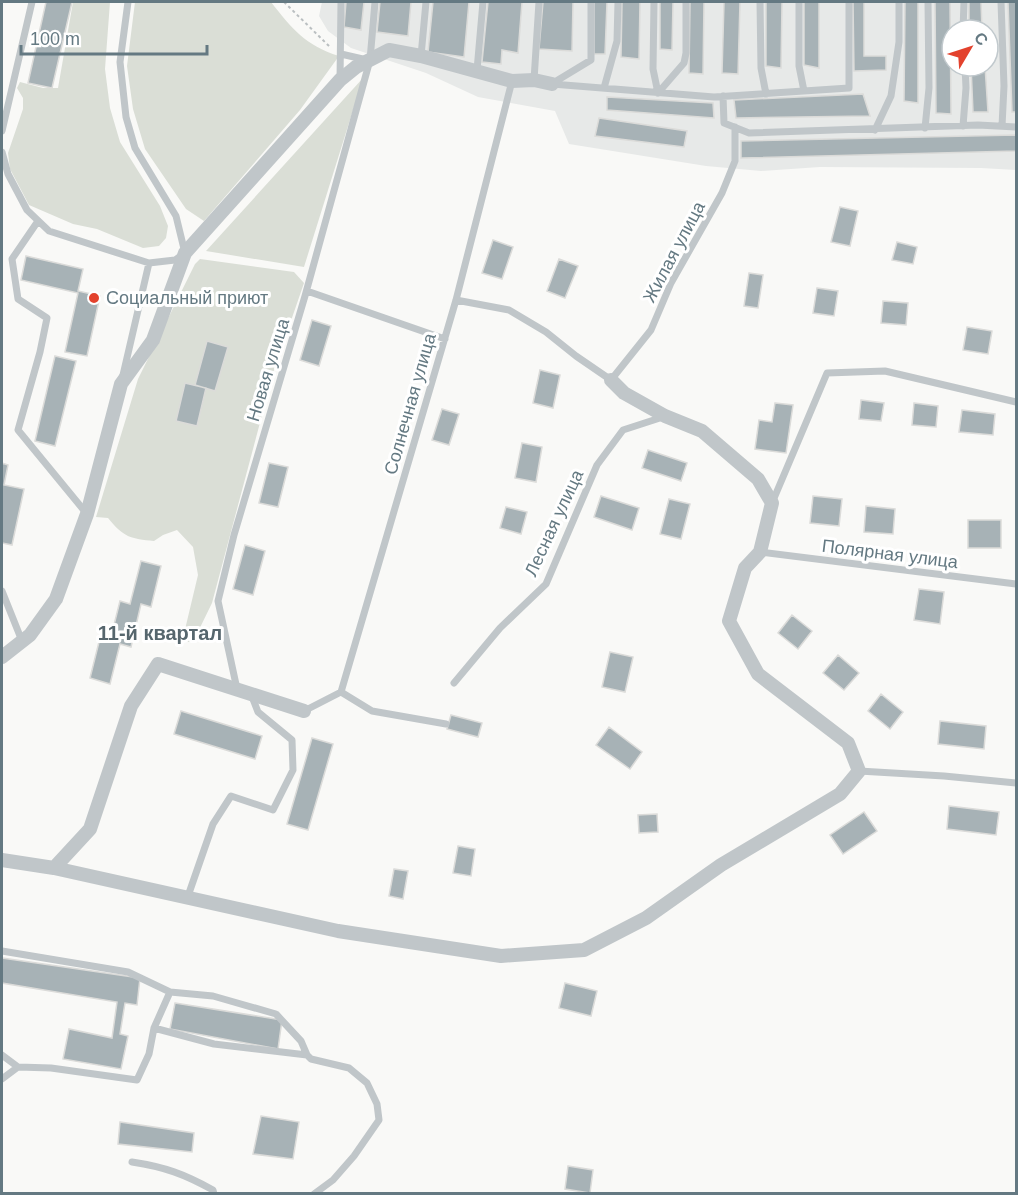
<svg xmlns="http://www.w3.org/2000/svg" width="1018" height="1195" font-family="Arial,sans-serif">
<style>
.built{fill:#e7e9e8;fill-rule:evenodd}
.green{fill:#daded6}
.building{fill:#a7b2b6;stroke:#dbdbd9;stroke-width:1.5}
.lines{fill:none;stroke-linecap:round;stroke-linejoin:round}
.path{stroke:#babfc1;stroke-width:2;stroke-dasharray:3 3;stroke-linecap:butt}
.lane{stroke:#c0c6c9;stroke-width:7}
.street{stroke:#c0c6c9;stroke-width:14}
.poi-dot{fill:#e3422d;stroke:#fff;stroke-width:2}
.labels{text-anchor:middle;stroke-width:6;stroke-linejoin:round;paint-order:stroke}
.street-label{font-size:18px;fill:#647982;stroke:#fff}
.poi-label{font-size:18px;fill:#647982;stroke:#fff;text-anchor:start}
.neighbourhood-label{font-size:20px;font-weight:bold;fill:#56666d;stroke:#fff}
</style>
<rect width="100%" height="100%" fill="#f9f9f7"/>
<path class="built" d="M322 2H1016V170L981 168 820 167 761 171 706 166 569 144 555 111 478 97 426 73 351 48 328 31 319 16ZM952 30H988V66H952Z"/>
<path class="green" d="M73 2H110L105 69 110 108 120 142 160 206 168 226 166 238 159 246 143 248 97 229 73 224 29 205 10 169 8 153 23 109V98L17 88 20 82 43 88H58Z
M135 2H271C292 29 305 45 339 56L300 110 204 221 186 209 145 149 133 109 127 66Z
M363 78 304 267 206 251Z
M200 259 294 272 304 283 274 370 212 603 193 642H182L198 575 193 547 177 530 163 535 154 541C131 539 123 537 108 518L96 517 138 379 195 264Z"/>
<path class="building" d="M46 2H72L52 88 28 83Z
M346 2H364L361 30 344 27Z
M380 2H411L408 36 377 32Z
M433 2H469L464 57 428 52Z
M488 2H522L518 53 502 50 501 64 482 62Z
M543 2H573L572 51 539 49Z
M594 2H607L605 54H594Z
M622 2H640L639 59 621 57Z
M660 2H673L672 50 660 49Z
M690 2H704L703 74 689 73Z
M724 2H740L738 74 722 73Z
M766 2H782L781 68 766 66Z
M804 2H819V68L804 65Z
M853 2H864V56H886V70L854 71Z
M905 2H918V103L904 101Z
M935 2H950L951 114 936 113Z
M969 2H981L982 30H969Z
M1008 2H1016V112H1012Z
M971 66H985L988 112H973Z
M863 94 870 116 736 118 734 100Z
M607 97 713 103 714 118 607 110Z
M599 118 687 131 684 147 595 136Z
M1016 135V151L741 158V141Z
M840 207 858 211 850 246 831 242Z
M493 240 513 247 502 279 482 273Z
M897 242 917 247 913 264 892 260Z
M26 256 83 269 78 291 100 296 87 356 65 352 78 293 21 280Z
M559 259 578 266 565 298 547 291Z
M749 273 763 275 758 308 744 306Z
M817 288 838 291 834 316 813 313Z
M883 301 908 303 906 325 881 323Z
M312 320 331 326 319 366 300 360Z
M967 327 992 331 988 354 963 350Z
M207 341 228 347 215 391 195 385Z
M55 356 76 361 55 446 35 441Z
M540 370 560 375 553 408 533 403Z
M185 383 206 388 197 426 176 421Z
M861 400 884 403 881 421 859 419Z
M775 403 793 405 786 453 755 449 759 420 772 422Z
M914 403 938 406 936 427 912 425Z
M442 409 459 414 449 445 432 440Z
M962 410 995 414 993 435 959 432Z
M522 443 542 447 536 482 515 478Z
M648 450 687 463 681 481 642 468Z
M2 463 8 465 4 485 24 489 12 545 2 543Z
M269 463 288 467 278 507 259 503Z
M601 496 639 508 632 530 594 517Z
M813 496 842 499 839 526 810 523Z
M669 499 690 504 681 539 660 534Z
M866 506 895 509 893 534 864 532Z
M506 507 527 512 521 534 500 528Z
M968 520H1001V548H968Z
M245 545 265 551 253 595 233 589Z
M141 561 161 566 151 607 141 604 131 647 120 644 110 684 90 678 100 638 110 641 120 601 130 604Z
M919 589 944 592 940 624 914 620Z
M792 615 812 631 798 649 778 633Z
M610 652 633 657 625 692 602 687Z
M838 655 859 673 844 690 823 673Z
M881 694 903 712 890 729 868 711Z
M181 711 262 736 255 759 174 734Z
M451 715 482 723 478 737 447 729Z
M940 721 986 726 984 749 938 744Z
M609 727 642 752 630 769 596 745Z
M312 738 333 744 308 830 287 824Z
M949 806 999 812 996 835 947 829Z
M864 812 877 831 843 854 830 835Z
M657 814 658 832 639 833 638 815Z
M458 846 475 849 471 876 453 873Z
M394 869 408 871 403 899 389 896Z
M2 958 140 978 137 1005 125 1003 120 1034 128 1036 121 1069 63 1059 69 1029 112 1038 117 1002 2 983Z
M565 983 597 991 591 1016 559 1008Z
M175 1003 282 1020 278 1049 170 1029Z
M261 1116 299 1122 293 1159 253 1154Z
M120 1122 194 1133 192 1152 118 1144Z
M568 1166 593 1170 590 1193 565 1189Z"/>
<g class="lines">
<path class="path" d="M284 2 331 48"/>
<path class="lane" d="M654 2 653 69 658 93
M760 2 761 68 766 94
M799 2V66L804 91
M1001 2 1004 86 1002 126
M963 30 964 2
M341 54 367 60
M421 56 426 2
M477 70 483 2
M340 80 341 2
M534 80 539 2
M553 83 591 60V2
M552 84 714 97 849 88V2
M604 88 617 41 618 2
M658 93 684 63 686 53V2
M723 96 724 123 749 133 978 125 1016 127
M963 126 966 88 965 66
M925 128 929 88 928 2
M875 130 891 96 899 42V2
M2 131 32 2
M2 152 8 174 27 210 49 231 149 263 175 260 185 253 176 216 135 148 126 117 120 62 128 2
M38 221 12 259 18 299 47 318 40 352 18 430 87 514
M307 291 445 339
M456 300 509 310 546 332 576 356 611 380 651 330 671 283 722 193 735 161V127
M123 375 149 263
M772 503 827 373 885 371 1016 402
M760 552 1016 584
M2 591 22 641
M454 683 500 628 546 584 597 465 623 430 663 417
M237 689 218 601 234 535 305 296 370 60 375 2
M341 692 372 711 446 724
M304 711 341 692 456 300 512 81
M859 771 944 776 1016 783
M188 896 213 824 231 796 273 810 293 770 292 740 258 712 251 694
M2 951 128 972 170 992
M154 1028 214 1044 307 1055
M2 1055 18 1067 51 1068 137 1080 149 1054 154 1028 170 992 213 996 276 1014 301 1041 307 1055 311 1059 349 1068 367 1083 377 1104 379 1120 354 1156 333 1180 314 1194
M2 1079 18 1067
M132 1162C165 1167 184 1174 213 1190L214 1194"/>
<path class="street" d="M2 657 30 635 56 599 87 514 121 384 153 340 185 253 340 80 356 67 389 50 421 56 512 81 534 80 552 84
M2 860 54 868 338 931 501 956 584 950 646 918 721 865 840 794 859 771 848 743 758 674 729 621 745 568 760 552 772 503 758 479 702 431 665 416 624 393 611 380
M54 868 90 829 131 706 158 664 304 711"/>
</g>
<circle class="poi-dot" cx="94" cy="298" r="6"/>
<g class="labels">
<g class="street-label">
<text transform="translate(674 252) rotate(-62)" y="6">Жилая улица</text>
<text transform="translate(268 370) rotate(-73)" y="6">Новая улица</text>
<text transform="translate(410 404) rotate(-74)" y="6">Солнечная улица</text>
<text transform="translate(554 523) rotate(-65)" y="6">Лесная улица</text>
<text transform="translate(890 554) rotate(7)" y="6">Полярная улица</text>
</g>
<g class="poi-label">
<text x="106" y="304">Социальный приют</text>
</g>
<g class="neighbourhood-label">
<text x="160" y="640">11-й квартал</text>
</g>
</g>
<rect width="1018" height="1195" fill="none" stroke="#647982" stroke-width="6"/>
<g transform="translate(970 48) rotate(51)"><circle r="28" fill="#ffffff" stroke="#c1c9cd" stroke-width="1.5"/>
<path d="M0-4.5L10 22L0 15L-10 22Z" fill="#e3422d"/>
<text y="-9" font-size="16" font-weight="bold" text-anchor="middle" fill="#647982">С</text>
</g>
<path d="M21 45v9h186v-9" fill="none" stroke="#647982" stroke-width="3"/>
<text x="30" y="45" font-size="18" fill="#647982" stroke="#ffffff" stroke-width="4.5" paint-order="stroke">100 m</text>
</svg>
